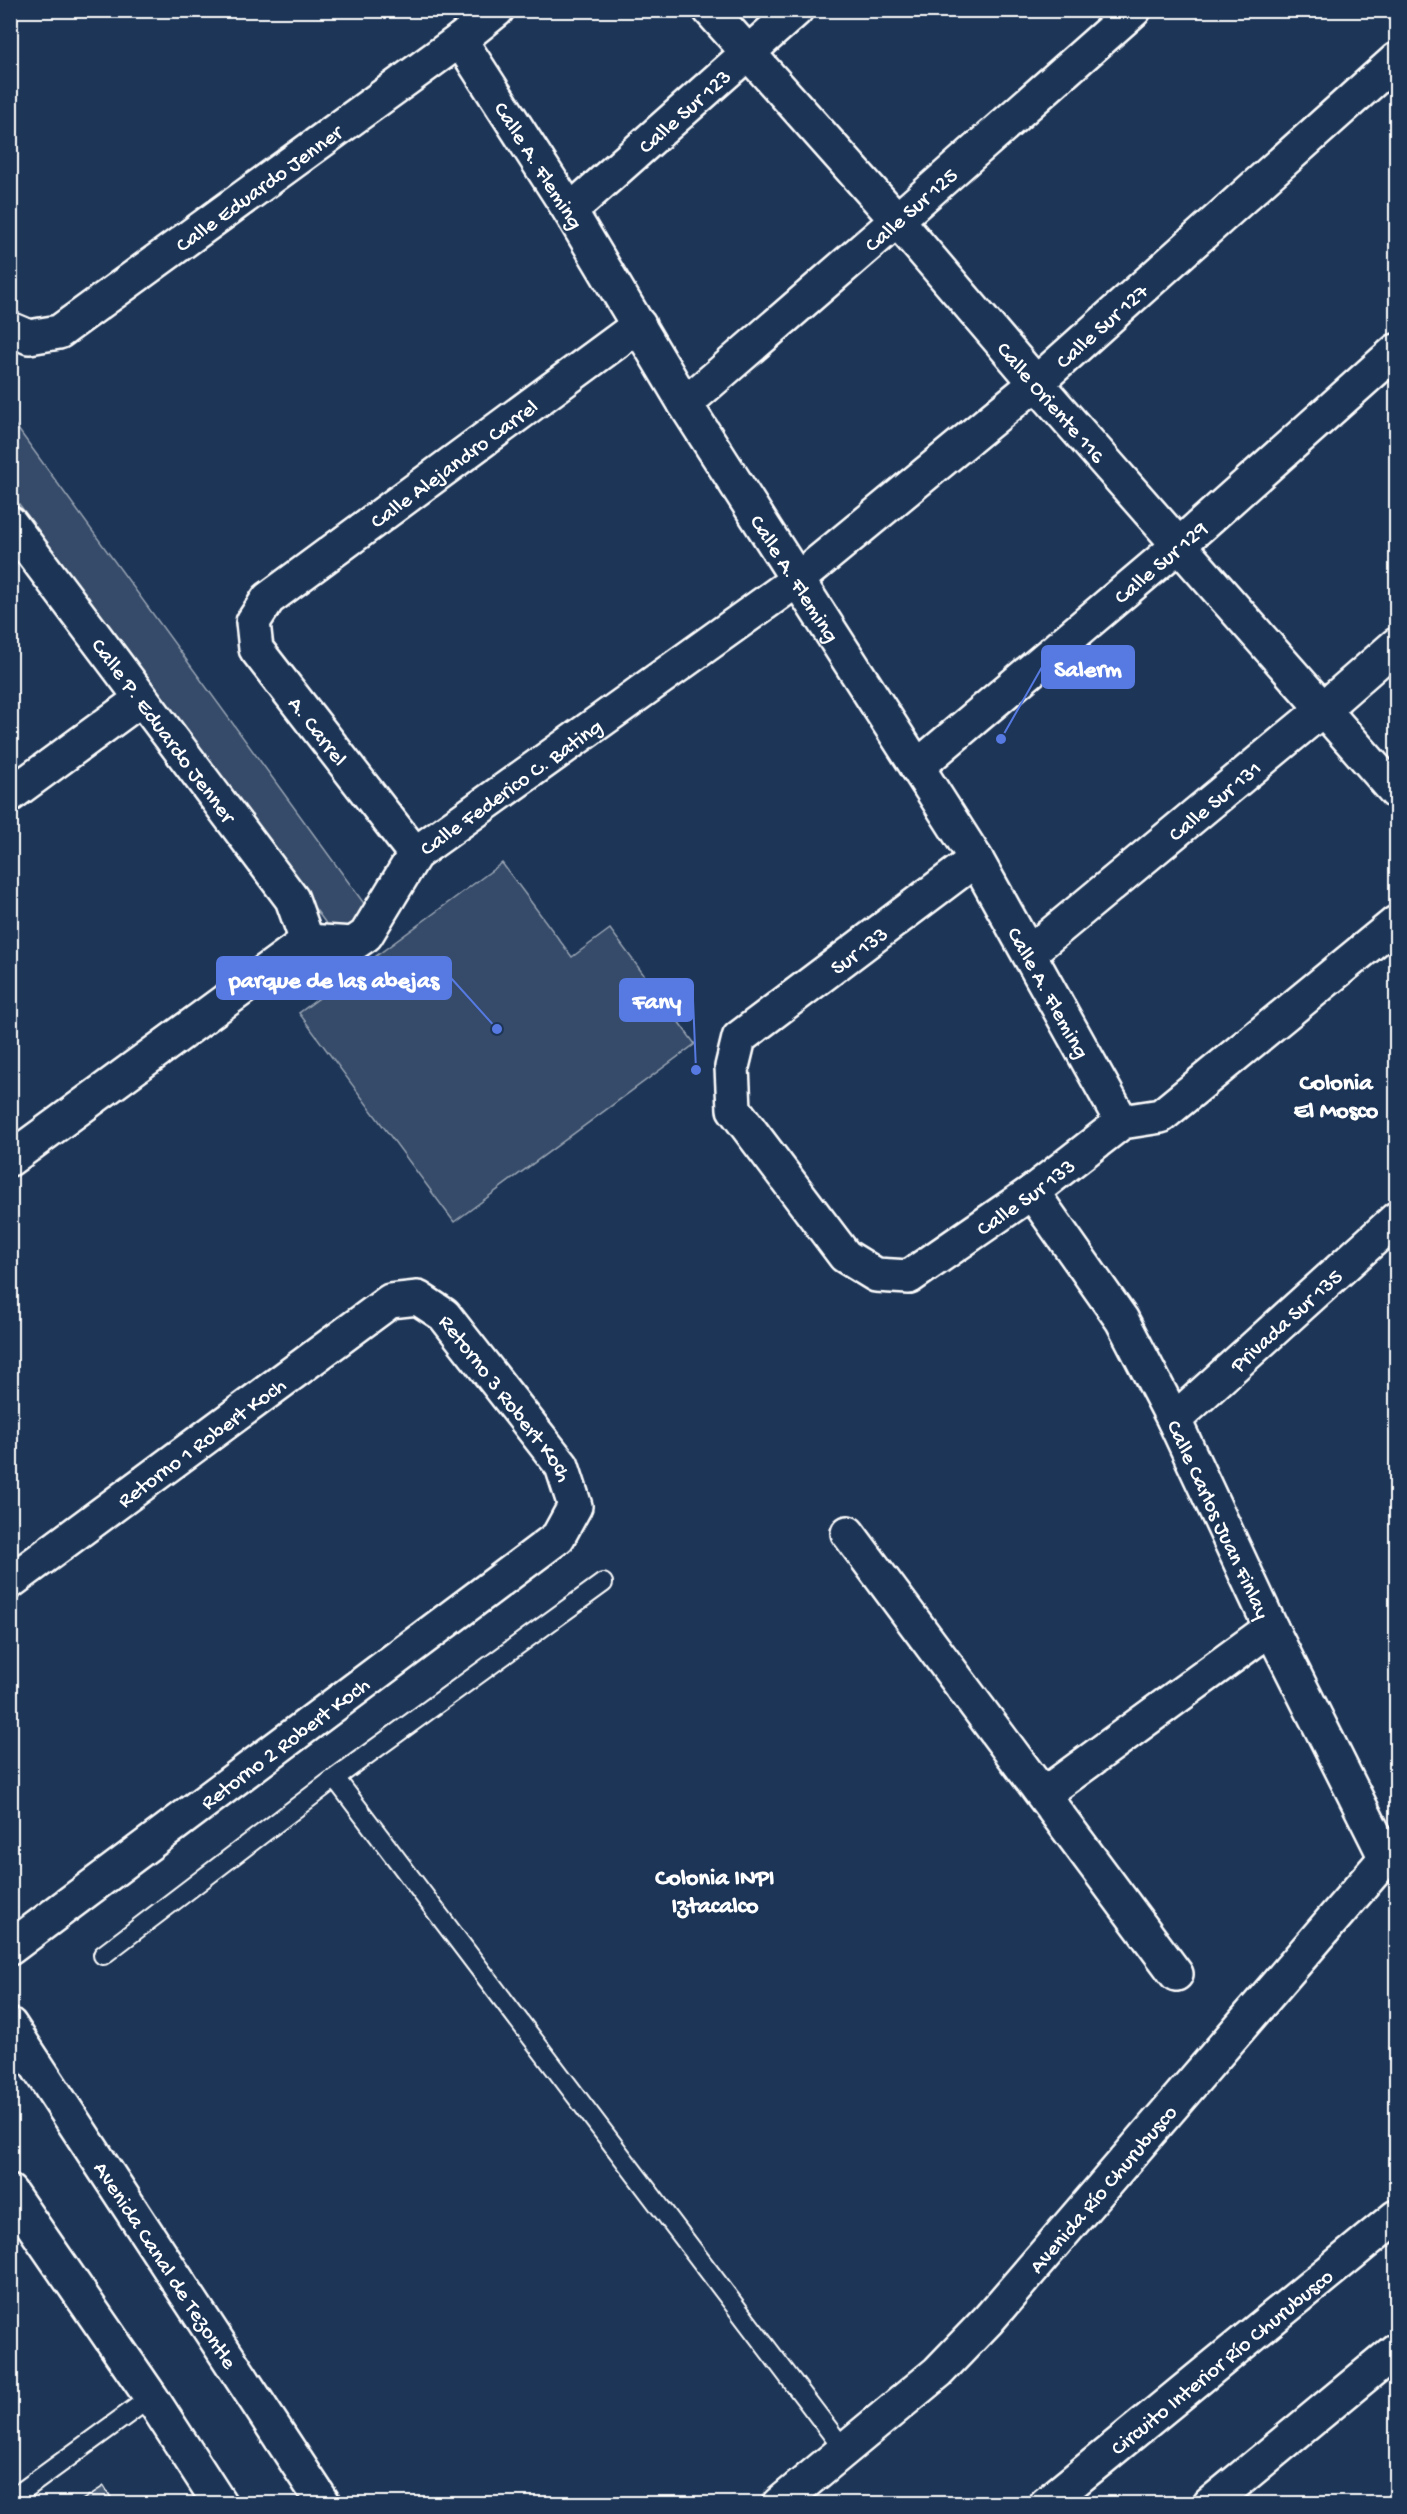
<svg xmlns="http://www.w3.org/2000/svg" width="1407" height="2514" font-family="'Gochi Hand',sans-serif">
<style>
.green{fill:#364b69;stroke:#9aa5b4;stroke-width:1.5}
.building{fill:#4a5d79;stroke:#fff;stroke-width:1.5}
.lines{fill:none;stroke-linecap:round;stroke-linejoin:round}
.service-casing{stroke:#fff;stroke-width:22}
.minor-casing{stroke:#fff;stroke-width:38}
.secondary-casing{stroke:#fff;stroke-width:38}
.motorway-casing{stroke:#fff;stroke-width:38}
.service{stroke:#1d3557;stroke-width:18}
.minor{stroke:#1d3557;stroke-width:33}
.secondary{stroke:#1d3557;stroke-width:33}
.motorway{stroke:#1d3557;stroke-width:33}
.labels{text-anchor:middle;stroke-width:5;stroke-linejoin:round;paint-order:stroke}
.street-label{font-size:22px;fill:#fff;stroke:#1d3557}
.neighbourhood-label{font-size:24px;font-weight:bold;fill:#fff;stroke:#1d3557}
.leader{fill:none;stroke:#567ae2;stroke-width:2}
.callout-dot{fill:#567ae2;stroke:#1d3557;stroke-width:2}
.callout{fill:#567ae2;stroke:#567ae2;stroke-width:2}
.callout-label{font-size:24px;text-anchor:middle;font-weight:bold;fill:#fff}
</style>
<rect width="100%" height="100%" fill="#1d3557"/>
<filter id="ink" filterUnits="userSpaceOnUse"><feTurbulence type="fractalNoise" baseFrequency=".0167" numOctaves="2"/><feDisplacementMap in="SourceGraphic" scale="12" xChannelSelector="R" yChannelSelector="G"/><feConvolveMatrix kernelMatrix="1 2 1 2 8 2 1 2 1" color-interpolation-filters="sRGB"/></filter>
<g filter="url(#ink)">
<path class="green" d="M10 418 379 924 341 944 11 493Z
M502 863 572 957 610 929 695 1044 454 1222 299 1013Z"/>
<path class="building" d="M104 2486 115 2504H76Z"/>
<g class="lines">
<g class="service-casing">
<path id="service" d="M603 1583 335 1778 845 2451
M103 1955 335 1778
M10 2500 151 2397"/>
</g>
<g class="minor-casing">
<g id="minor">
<path id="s1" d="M710 10 897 220 1036 383 1396 792"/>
<path id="s2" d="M460 40 570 211 685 404 976 859 1122 1122"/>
<path id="s3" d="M570 211 796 10"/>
<path id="s4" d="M10 329 29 337 59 332 460 40 497 10"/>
<path id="s5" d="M685 404 897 220 1134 10"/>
<path id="s6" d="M10 523 292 899 307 941"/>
<path id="s7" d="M917 767 1179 545 1396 351"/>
<path d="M10 795 141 699"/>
<path id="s8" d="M415 854 256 649 253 622 268 599 639 325"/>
<path id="s9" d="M976 859 739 1038 732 1067 734 1109 845 1256 876 1275 909 1277 1032 1192 1122 1122 1161 1116 1396 923"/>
<path id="s10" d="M1029 953 1323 709 1396 645"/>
<path id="s11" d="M10 1159 307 941 353 944 366 935 415 854 797 580 1036 383 1396 60"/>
<path id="s12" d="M1032 1192 1122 1320 1174 1420 1271 1628 1386 1858"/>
<path id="s13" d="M1174 1420 1396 1219"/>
<path d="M848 1533 1176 1974"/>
<path id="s14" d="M10 1582 390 1301 418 1298 444 1315 562 1466 575 1506 558 1537 10 1948"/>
<path d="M1044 1794 1271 1628"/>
</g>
</g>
<g class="secondary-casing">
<g id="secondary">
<path id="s15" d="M10 2025 324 2504"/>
<path d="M10 2192 151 2397 220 2504"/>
<path id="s16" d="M779 2504 938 2372 988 2320 1396 1846"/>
</g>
</g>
<g class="motorway-casing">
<g id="motorway">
<path id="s17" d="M1046 2504 1396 2217"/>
<path d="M1210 2504 1396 2350"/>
</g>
</g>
<use href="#service" class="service"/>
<use href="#minor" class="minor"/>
<use href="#secondary" class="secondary"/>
<use href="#motorway" class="motorway"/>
</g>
</g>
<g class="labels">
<g class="street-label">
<text dy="8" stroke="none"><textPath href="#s3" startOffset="152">Calle Sur 123</textPath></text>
<text dy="8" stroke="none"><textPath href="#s2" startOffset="148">Calle A. Fleming</textPath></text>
<text dy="8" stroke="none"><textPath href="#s4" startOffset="297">Calle Eduardo Jenner</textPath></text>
<text dy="8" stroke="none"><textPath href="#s5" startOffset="298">Calle Sur 125</textPath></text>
<text dy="8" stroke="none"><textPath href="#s11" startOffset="1392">Calle Sur 127</textPath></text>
<text dy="8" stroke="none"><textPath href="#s1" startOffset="520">Calle Oriente 116</textPath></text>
<text dy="8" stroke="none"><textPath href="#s8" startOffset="544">Calle Alejandro Carrel</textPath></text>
<text dy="8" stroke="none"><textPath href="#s7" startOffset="318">Calle Sur 129</textPath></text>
<text dy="8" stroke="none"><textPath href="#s2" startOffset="634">Calle A. Fleming</textPath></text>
<text dy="8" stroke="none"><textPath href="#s6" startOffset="258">Calle P. Eduardo Jenner</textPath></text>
<text transform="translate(319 730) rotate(52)" y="8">A. Carrel</text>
<text dy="8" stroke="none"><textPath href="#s11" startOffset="642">Calle Federico C. Bating</textPath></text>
<text dy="8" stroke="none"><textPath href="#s10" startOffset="240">Calle Sur 131</textPath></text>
<text transform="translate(858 949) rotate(-37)" y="8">Sur 133</text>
<text dy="8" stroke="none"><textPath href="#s2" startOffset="1120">Calle A. Fleming</textPath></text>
<text dy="8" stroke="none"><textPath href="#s9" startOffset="764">Calle Sur 133</textPath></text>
<text dy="8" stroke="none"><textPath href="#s13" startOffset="150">Privada Sur 135</textPath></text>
<text dy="8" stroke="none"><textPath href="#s14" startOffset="636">Retorno 3 Robert Koch</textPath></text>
<text dy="8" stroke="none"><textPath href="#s14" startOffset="237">Retorno 1 Robert Koch</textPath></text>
<text dy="8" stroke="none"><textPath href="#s12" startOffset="378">Calle Carlos Juan Finlay</textPath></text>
<text transform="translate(284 1742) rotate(-37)" y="8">Retorno 2 Robert Koch</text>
<text dy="8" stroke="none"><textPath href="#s16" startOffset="453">Avenida Río Churubusco</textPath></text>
<text dy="8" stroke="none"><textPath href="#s15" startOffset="286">Avenida Canal de Tezontle</textPath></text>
<text dy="8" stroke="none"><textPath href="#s17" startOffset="226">Circuito Interior Río Churubusco</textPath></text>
</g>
<g class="neighbourhood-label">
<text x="1336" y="1089">Colonia<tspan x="1336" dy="28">El Mosco</tspan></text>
<text x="715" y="1884">Colonia INPI<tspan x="715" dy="28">Iztacalco</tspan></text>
</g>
</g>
<path class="leader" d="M1001 739L1042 667M497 1029L451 978M696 1070L693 1000"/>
<g class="callout-dot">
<circle cx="1001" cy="739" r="6"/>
<circle cx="497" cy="1029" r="6"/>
<circle cx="696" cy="1070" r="6"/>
</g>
<g class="callout">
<rect x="1042" y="646" width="92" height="42" rx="6"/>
<rect x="217" y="957" width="234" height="42" rx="6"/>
<rect x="620" y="979" width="73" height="42" rx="6"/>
</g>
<g class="callout-label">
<text x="1088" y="676">Salerm</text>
<text x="334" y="987">parque de las abejas</text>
<text x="657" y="1008">Fany</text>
</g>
<rect width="1407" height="2514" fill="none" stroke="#1d3557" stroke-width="36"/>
<rect x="18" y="18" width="1371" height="2478" fill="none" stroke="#fff" stroke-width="2" filter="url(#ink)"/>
</svg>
